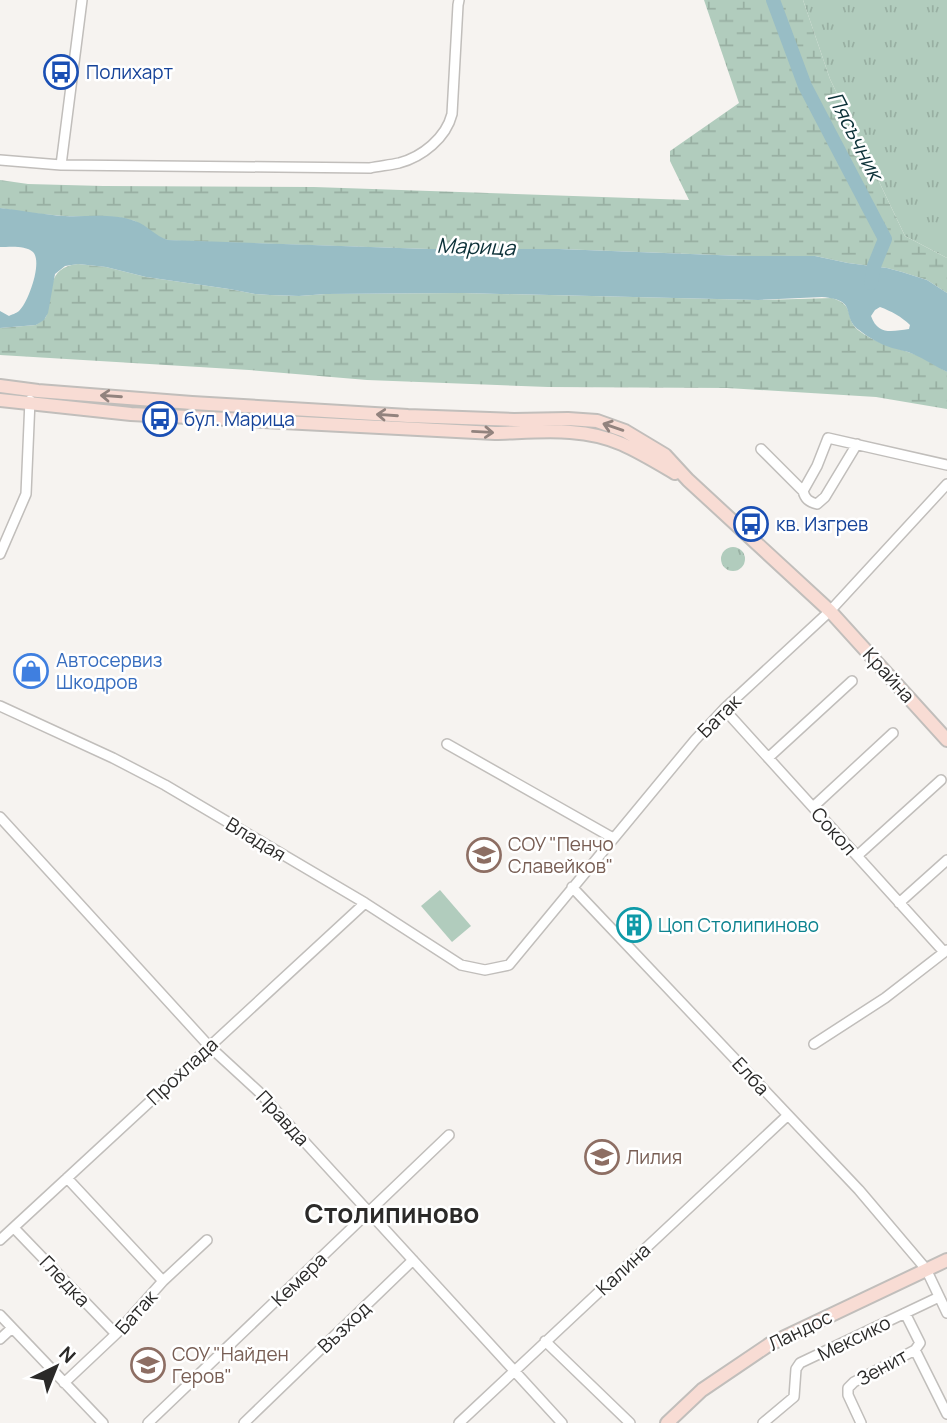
<svg xmlns="http://www.w3.org/2000/svg" width="947" height="1423" font-family="Manrope,sans-serif">
<style>
.grass{fill:url(#grass-tufts)}
.wetland{fill:url(#wetland-marsh)}
.pitch{fill:#b1ccbd}
.water{fill:#98bdc5;fill-rule:evenodd}
.lines{fill:none;stroke-linecap:round;stroke-linejoin:round}
.river{stroke:#98bdc5;stroke-width:14}
.street-casing{stroke:#c1bebb;stroke-width:12}
.secondary-casing{stroke:#c1bebb;stroke-width:16}
.street{stroke:#fff;stroke-width:9}
.secondary{stroke:#f8dcd4;stroke-width:12}
.oneway{stroke:#92837e}
.labels{text-anchor:middle;stroke-width:5;stroke-linejoin:round;paint-order:stroke}
.transit-label{font-size:19px;fill:#164399;stroke:#fff;text-anchor:start}
.shop-label{font-size:19px;fill:#366cbe;stroke:#fff;text-anchor:start}
.street-label{font-size:19px;fill:#2b2a29;stroke:#fff}
.education-label{font-size:19px;fill:#785e54;stroke:#fff;text-anchor:start}
.culture-label{font-size:19px;fill:#0d838f;stroke:#fff;text-anchor:start}
.water-label{font-size:21px;font-style:italic;fill:#0c3138;stroke:#fff}
.district-label{font-size:26px;font-weight:bold;fill:#2b2a29;stroke:#fff}
</style>
<defs>
<pattern id="grass-tufts" width="24" height="20" patternUnits="userSpaceOnUse" patternTransform="scale(1.75)"><rect width="24" height="20" fill="#b1ccbd"/><path d="M3 7l-1-3M5 7V3M7 7l1-3M15 17l-1-3M17 17v-4M19 17l1-3" fill="none" stroke="#98afa2"/></pattern>
<pattern id="wetland-marsh" width="20" height="14" patternUnits="userSpaceOnUse" patternTransform="scale(1.75)"><rect width="20" height="14" fill="#b1ccbd"/><path d="M1 5h8M5 5V1M11 12h8M15 12V8" fill="none" stroke="#98afa2"/></pattern>
</defs>
<rect width="100%" height="100%" fill="#f6f3f0"/>
<path class="grass" d="M803 0H947V258L905 236 830 79Z
M721 559a12 12 0 1 1 24 0a12 12 0 1 1-24 0Z"/>
<path class="wetland" d="M704 0H803L830 79 905 236 947 258V293L927 280 902 272 887 268 848 263 815 256H743L559 249H429L182 241 168 240 160 238 135 221 117 217 65 216 29 213 0 208V180L28 184 103 186 314 187 689 200 670 161V151L739 103Z
M78 264 106 267 146 277 229 289 255 294 270 295 299 296 326 294 462 293 758 300 832 298C856 305 844 318 858 330 874 342 890 346 908 352 922 356 935 365 947 372V409L876 397 727 388 548 387 367 380 249 370 0 355V328L36 325 46 317C53 293 46 267 78 264Z"/>
<path class="pitch" d="M440 890 471 926 452 942 421 906Z"/>
<path class="water" d="M0 208C22 210 43 215 65 216 88 217 112 213 135 221 147 225 155 236 168 240L429 249H559L743 256H815L848 263 887 268 902 272 927 280 947 293V372C936 367 925 359 913 354 907 351 899 350 892 348 880 344 869 338 859 330 840 316 860 300 822 297L758 300 462 293 326 294 299 296 270 295 255 294 229 289 146 277 106 267 78 264 65 266 55 274 48 313 44 320 36 325 0 328V311L9 316C13 314 15 314 19 311 28 303 43 262 33 252 25 245 10 247 0 247ZM880 307C891 311 902 317 910 325L909 329C893 331 878 336 871 316L875 310Z"/>
<g class="lines">
<path class="river" d="M773 0 805 86 885 239 874 266 871 283"/>
<g class="street-casing">
<path id="street" d="M0 160 61 165 370 168C380 166 390 165 399 163 422 157 446 138 452 114L458 5 459 0
M61 165 82 0
M857 444 825 497 817 504C809 502 805 499 803 491L817 466 828 438 947 465
M761 449 803 491
M0 554 26 494 30 400
M0 706 113 758 165 785 365 903 461 965 485 970 509 965 695 740 724 709 830 611 947 484
M724 709 944 952
M447 744 613 838
M768 758 852 681
M813 807 893 733
M0 817 209 1046 259 1092 562 1423
M857 856 941 780
M572 887 859 1190 926 1269 947 1313
M899 903 947 860
M814 1044 885 998 947 950
M67 1178 163 1281
M14 1228 116 1334
M0 1240 365 903
M0 1315 103 1423
M0 1339 12 1328
M545 1341 630 1423
M915 1350 947 1414
M64 1383 116 1334 163 1281 207 1240
M148 1423 449 1135
M244 1423 413 1260
M459 1423 788 1115
M763 1423 794 1397 796 1369 800 1363 939 1297
M861 1423 848 1395V1388L854 1382 915 1350 920 1343 905 1313"/>
</g>
<g class="secondary-casing">
<path id="secondary" d="M0 386 38 391 192 403 408 416 514 420 568 419 597 421 625 431 665 455 688 480 830 611 947 740
M0 400 131 414 495 433C537 432 582 426 622 444 640 452 658 463 675 473
M667 1423 702 1390 770 1344 947 1260"/>
</g>
<use href="#street" class="street"/>
<use href="#secondary" class="secondary"/>
</g>
<defs><path id="oneway-shaft" d="M-6 0H5M1.5-3L5.5 0L1.5 3" fill="none" stroke-width="1.6" stroke-linecap="round" stroke-linejoin="round" transform="scale(1.75)"/></defs>
<g class="oneway">
<use href="#oneway-shaft" transform="translate(111 396) rotate(-176)"/>
<use href="#oneway-shaft" transform="translate(387 415) rotate(-176)"/>
<use href="#oneway-shaft" transform="translate(613 427) rotate(-161)"/>
<use href="#oneway-shaft" transform="translate(483 432) rotate(3)"/>
</g>
<defs>
<g id="bus-ring" transform="scale(1.75)"><circle r="9.5" fill="#fff" stroke="#1a4fb4" stroke-width="1.5"/><path d="M-5-6H5V4H4V6H2V4H-2V6H-4V4H-5ZM-3.5-4V0h7V-4ZM-3.5 1.2v1.5H-2V1.2ZM2 1.2v1.5H3.5V1.2Z" fill="#1a4fb4"/></g>
<g id="shop-ring" transform="scale(1.75)"><circle r="9.5" fill="#fff" stroke="#3f7fe0" stroke-width="1.5"/><path d="M-5-2.5h2.3a2.7 3.5 0 0 1 5.4 0H5L5.5 6h-11ZM-1.5-2.5h3a1.5 2.3 0 0 0-3 0Z" fill="#3f7fe0"/></g>
<g id="school-ring" transform="scale(1.75)"><circle r="9.5" fill="#fff" stroke="#8d6e63" stroke-width="1.5"/><path d="M0-5L7-2L0 1L-7-2ZM-4 1L0 2.5L4 1V4Q0 6-4 4Z" fill="#8d6e63"/></g>
<g id="building-ring" transform="scale(1.75)"><circle r="9.5" fill="#fff" stroke="#0f9aa8" stroke-width="1.5"/><path d="M-4-6H4V6H1V3H-1V6H-4ZM-2.5-4.3h1.7v1.8h-1.7ZM.8-4.3h1.7v1.8H.8ZM-2.5-1h1.7V.8h-1.7ZM.8-1h1.7V.8H.8Z" fill="#0f9aa8"/></g>
</defs>
<g fill-rule="evenodd">
<use href="#bus-ring" x="61" y="72"/>
<use href="#bus-ring" x="160" y="419"/>
<use href="#bus-ring" x="751" y="524"/>
<use href="#shop-ring" x="31" y="671"/>
<use href="#school-ring" x="484" y="855"/>
<use href="#building-ring" x="634" y="925"/>
<use href="#school-ring" x="602" y="1157"/>
<use href="#school-ring" x="148" y="1365"/>
</g>
<g class="labels">
<g class="transit-label">
<text x="86" y="79">Полихарт</text>
<text x="184" y="426">бул. Марица</text>
<text x="776" y="531">кв. Изгрев</text>
</g>
<g class="shop-label">
<text x="56" y="667">Автосервиз<tspan x="56" dy="22">Шкодров</tspan></text>
</g>
<g class="street-label">
<text transform="translate(889 675) rotate(48)" y="7">Крайна</text>
<text transform="translate(719 716) rotate(-45)" y="7">Батак</text>
<text transform="translate(834 831) rotate(48)" y="7">Сокол</text>
<text transform="translate(256 839) rotate(31)" y="7">Владая</text>
<text transform="translate(182 1071) rotate(-43)" y="7">Прохлада</text>
<text transform="translate(751 1076) rotate(47)" y="7">Елба</text>
<text transform="translate(283 1118) rotate(47)" y="7">Правда</text>
<text transform="translate(623 1269) rotate(-43)" y="7">Калина</text>
<text transform="translate(299 1279) rotate(-44)" y="7">Кемера</text>
<text transform="translate(65 1281) rotate(46)" y="7">Гледка</text>
<text transform="translate(136 1312) rotate(-48)" y="7">Батак</text>
<text transform="translate(344 1327) rotate(-44)" y="7">Възход</text>
<text transform="translate(800 1330) rotate(-26)" y="7">Ландос</text>
<text transform="translate(854 1338) rotate(-26)" y="7">Мексико</text>
<text transform="translate(882 1367) rotate(-29)" y="7">Зенит</text>
</g>
<g class="education-label">
<text x="508" y="851">СОУ "Пенчо<tspan x="508" dy="22">Славейков"</tspan></text>
<text x="626" y="1164">Лилия</text>
<text x="172" y="1361">СОУ "Найден<tspan x="172" dy="22">Геров"</tspan></text>
</g>
<g class="culture-label">
<text x="658" y="932">Цоп Столипиново</text>
</g>
<g class="water-label">
<text transform="translate(855 136) rotate(63)" y="7">Пясъчник</text>
<text transform="translate(476 247) rotate(2)" y="7">Марица</text>
</g>
<g class="district-label">
<text x="392" y="1223">Столипиново</text>
</g>
</g>
<g transform="translate(56 1367) rotate(43)" stroke="#ffffff" stroke-width="5" paint-order="stroke">
<path d="M0-5L12 26L0 18L-12 26Z" fill="#2b2a29"/>
<text y="-10" font-size="19" font-weight="bold" text-anchor="middle" fill="#2b2a29">N</text>
</g>
</svg>
